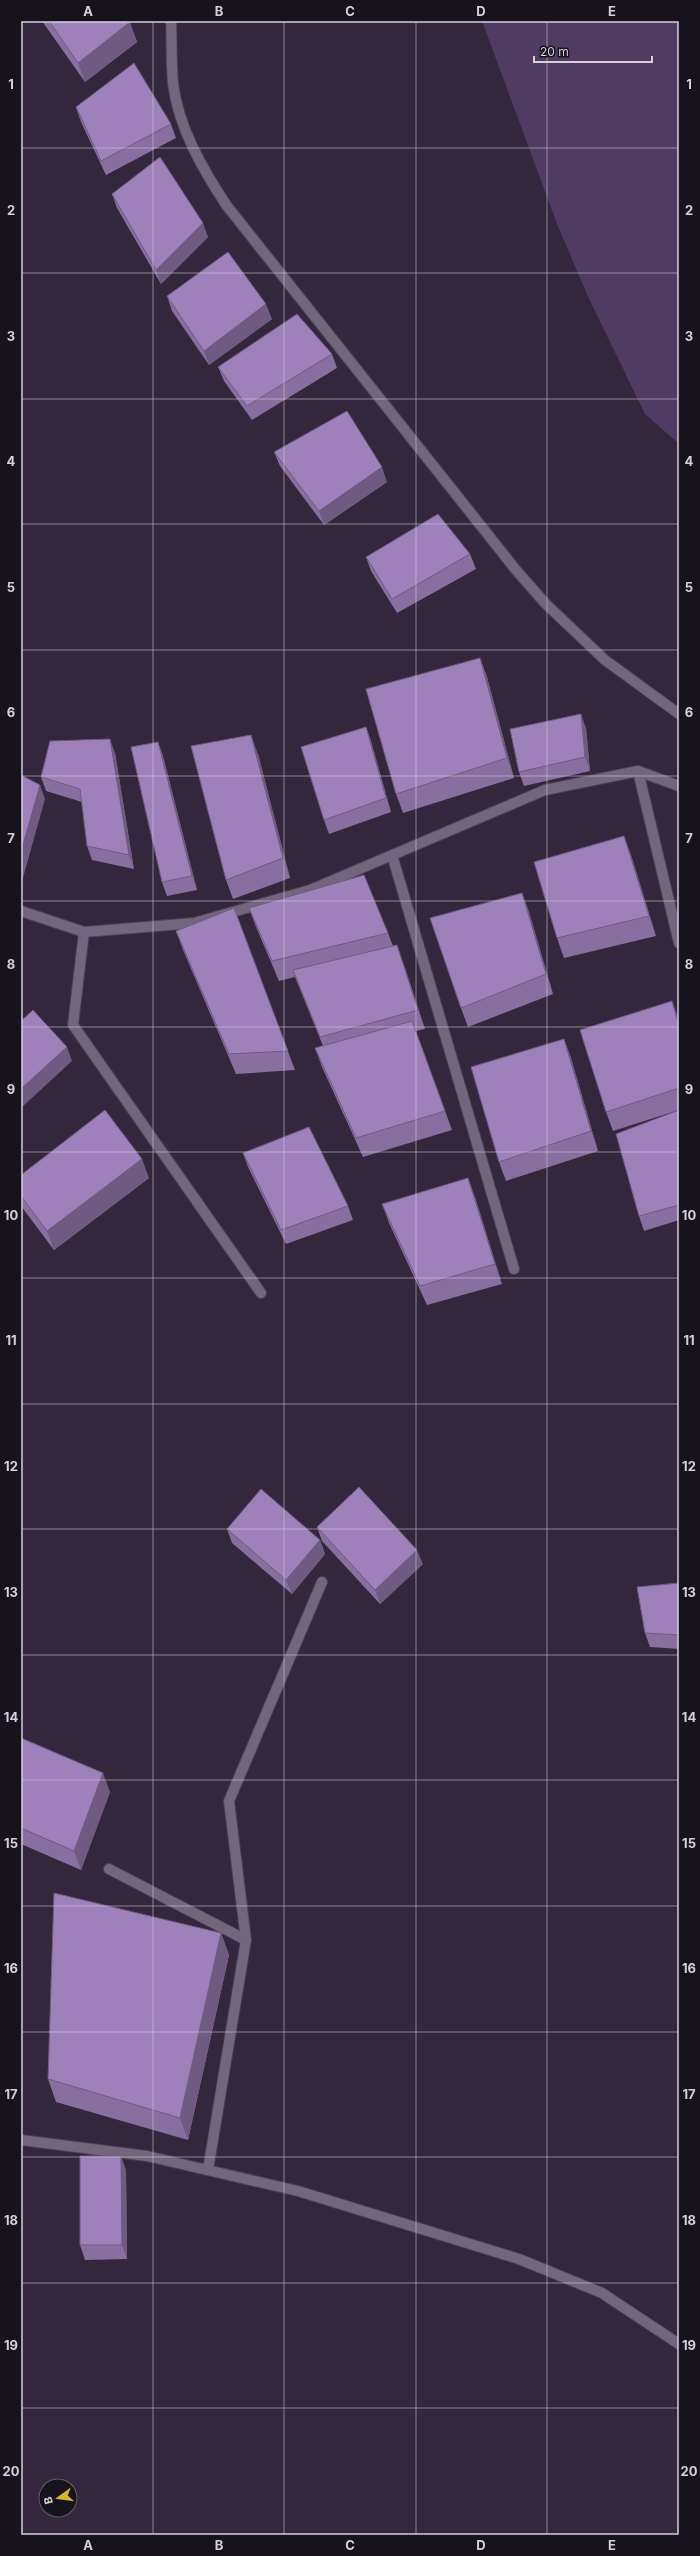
<svg xmlns="http://www.w3.org/2000/svg" width="700" height="2556" font-family="Inter,sans-serif">
<style>
.green{fill:#503b63}
.lines{fill:none;stroke-linecap:round;stroke-linejoin:round}
.street-casing{stroke:#4b4253;stroke-width:12}
.street{stroke:#72667e;stroke-width:10}
.wall{fill:#886fa0}
.shaded-wall{fill:#6f5a82}
.building{fill:#9e81ba;stroke:#6f5a82}
.grid{fill:none;stroke:#d6cfdd;stroke-width:1;stroke-opacity:0.55}
.neatline{fill:none;stroke:#d6cfdd;stroke-width:1.5}
.grid-label{font-size:13px;text-anchor:middle;font-weight:bold;fill:#d6cfdd}
</style>
<rect width="100%" height="100%" fill="#32273c"/>
<path class="green" d="M482 21H679V444L645 414 590 301 557 224Z"/>
<g class="lines">
<g class="street-casing">
<path id="street" d="M171 21C172 41 171 62 173 83 178 127 203 170 227 206L516 570 545 603 605 660 679 714
M638 771 679 943
M392 855 514 1269
M21 911 84 932 194 923 310 890 545 790 638 771 679 786
M84 932 73 1025 261 1293
M109 1869 246 1940
M21 2140 147 2156 298 2191 519 2259 602 2293 679 2344
M208 2170 246 1940 229 1801 322 1582"/>
</g>
<use href="#street" class="street"/>
</g>
<path class="wall" d="M42 21H129L137 42 85 82Z
M76 107 171 124 176 138 106 175 81 122Z
M112 194 208 237 161 284 117 208Z
M167 296 272 319 209 365 172 311Z
M332 354 337 368 252 420 224 381 218 367Z
M274 452 387 482 324 525 280 466Z
M470 554 476 569 397 613 371 571 366 557Z
M480 658 487 677 514 778 403 813 396 794Z
M366 727 371 741 391 812 329 834 324 820Z
M586 728 590 771 524 786 519 772Z
M158 742 163 756 197 890 167 896 162 882Z
M115 753 134 869 92 860 87 846 82 802 46 791 41 777Z
M258 754 290 878 233 899 226 880Z
M624 836 631 855 656 936 564 958 557 938Z
M522 893 529 912 553 994 468 1027 461 1008Z
M234 908 295 1070 236 1074 183 950 176 931Z
M249 908 388 933 393 946 404 965 425 1029 416 1031 452 1130 363 1157 322 1067 315 1048 323 1046 295 977 279 981 256 927Z
M679 1019V1110L613 1131 606 1112Z
M564 1039 571 1058 598 1151 506 1181 499 1162Z
M679 1110V1220L644 1231 639 1216Z
M243 1153 348 1206 353 1220 286 1244 248 1167Z
M149 1178 54 1250 21 1206V1196Z
M475 1197 502 1284 427 1305 389 1223 382 1204Z
M317 1527 423 1564 380 1604 322 1541Z
M227 1529 320 1540 325 1554 292 1594 232 1543Z
M679 1583V1649L650 1647 645 1633Z
M21 1738 110 1792 81 1870 21 1844Z
M221 1933 229 1955 188 2140 56 2102 48 2079Z
M126 2170 127 2259 85 2260 80 2245Z"/>
<path class="shaded-wall" d="M130 22 137 42 85 82 78 63Z
M203 223 208 237 161 284 156 270Z
M266 304 272 319 209 365 204 351Z
M382 467 387 482 324 525 319 511Z
M480 658 487 677 514 778 507 758Z
M581 714 586 728 590 771 585 757Z
M366 727 371 741 391 812 386 798Z
M251 735 258 754 290 878 283 858Z
M110 739 115 753 134 869 129 855Z
M158 742 163 756 197 890 192 876Z
M40 785 45 799 21 885V852Z
M624 836 631 855 656 936 649 916Z
M522 893 529 912 553 994 546 974Z
M397 945 404 965 425 1029 418 1010Z
M672 1001 679 1019V1026Z
M564 1039 571 1058 598 1151 591 1131Z
M67 1047 72 1061 21 1108V1089Z
M142 1159 149 1178 54 1250 47 1231Z
M468 1178 475 1197 502 1284 495 1264Z
M320 1540 325 1554 292 1594 286 1580Z
M417 1550 423 1564 380 1604 375 1590Z
M103 1773 110 1792 81 1870 74 1851Z
M221 1933 229 1955 188 2140 180 2118Z
M121 2156 126 2170 127 2259 122 2245Z"/>
<path class="building" d="M49 21H129L130 22 78 63Z
M134 63 171 124 101 161 76 107Z
M160 157 203 223 156 270 112 194Z
M228 252 266 304 204 351 167 296Z
M297 314 332 354 247 406 218 367Z
M347 411 382 467 319 511 274 452Z
M438 514 470 554 392 599 366 557Z
M480 658 507 758 396 794 366 689Z
M581 714 585 757 519 772 510 729Z
M366 727 386 798 324 820 301 747Z
M251 735 283 858 226 880 191 746Z
M110 739 129 855 87 846 80 789 41 777 50 741Z
M158 742 192 876 162 882 131 747Z
M21 775 40 785 21 852Z
M624 836 649 916 557 938 534 862Z
M364 875 388 933 272 961 249 908Z
M522 893 546 974 461 1008 430 918Z
M234 908 288 1051 229 1054 176 931Z
M397 945 418 1010 320 1037 293 970Z
M672 1001 679 1026V1088L606 1112 580 1030Z
M33 1010 67 1047 21 1089V1021Z
M412 1021 445 1111 356 1138 315 1048Z
M564 1039 591 1131 499 1162 471 1067Z
M105 1110 142 1159 47 1231 21 1196V1175Z
M679 1110V1205L639 1216 616 1134Z
M309 1127 348 1206 281 1230 243 1153Z
M468 1178 495 1264 420 1286 382 1204Z
M359 1487 417 1550 375 1590 317 1527Z
M261 1489 320 1540 286 1580 227 1529Z
M679 1583V1635L645 1633 637 1587Z
M21 1738 103 1773 74 1851 21 1828Z
M54 1893 221 1933 180 2118 48 2079Z
M80 2156H121L122 2245H80Z"/>
<path class="grid" d="M153 21V2535M284 21V2535M416 21V2535M547 21V2535M21 148H679M21 273H679M21 399H679M21 524H679M21 650H679M21 776H679M21 901H679M21 1027H679M21 1152H679M21 1278H679M21 1404H679M21 1529H679M21 1655H679M21 1780H679M21 1906H679M21 2032H679M21 2157H679M21 2283H679M21 2408H679"/>
<rect width="700" height="2556" fill="none" stroke="#17131c" stroke-width="44"/>
<g transform="translate(58 2498) rotate(256)"><circle r="19" fill="#17131c" stroke="#635e69"/>
<path d="M0-3L7 15L0 10L-7 15Z" fill="#d1b736"/>
<text y="-6" font-size="11" font-weight="bold" text-anchor="middle" fill="#d6cfdd">B</text>
</g>
<path d="M534 56v6h118v-6" fill="none" stroke="#d6cfdd" stroke-width="2"/>
<text x="540" y="56" font-size="12" fill="#d6cfdd" stroke="#17131c" stroke-width="3" paint-order="stroke">20 m</text>
<rect x="22" y="22" width="656" height="2512" class="neatline"/>
<g class="grid-label">
<text x="88" y="16">A</text>
<text x="219" y="16">B</text>
<text x="350" y="16">C</text>
<text x="481" y="16">D</text>
<text x="612" y="16">E</text>
<text x="11" y="89">1</text>
<text x="689" y="89">1</text>
<text x="11" y="215">2</text>
<text x="689" y="215">2</text>
<text x="11" y="341">3</text>
<text x="689" y="341">3</text>
<text x="11" y="466">4</text>
<text x="689" y="466">4</text>
<text x="11" y="592">5</text>
<text x="689" y="592">5</text>
<text x="11" y="717">6</text>
<text x="689" y="717">6</text>
<text x="11" y="843">7</text>
<text x="689" y="843">7</text>
<text x="11" y="969">8</text>
<text x="689" y="969">8</text>
<text x="11" y="1094">9</text>
<text x="689" y="1094">9</text>
<text x="11" y="1220">10</text>
<text x="689" y="1220">10</text>
<text x="11" y="1345">11</text>
<text x="689" y="1345">11</text>
<text x="11" y="1471">12</text>
<text x="689" y="1471">12</text>
<text x="11" y="1597">13</text>
<text x="689" y="1597">13</text>
<text x="11" y="1722">14</text>
<text x="689" y="1722">14</text>
<text x="11" y="1848">15</text>
<text x="689" y="1848">15</text>
<text x="11" y="1973">16</text>
<text x="689" y="1973">16</text>
<text x="11" y="2099">17</text>
<text x="689" y="2099">17</text>
<text x="11" y="2225">18</text>
<text x="689" y="2225">18</text>
<text x="11" y="2350">19</text>
<text x="689" y="2350">19</text>
<text x="11" y="2476">20</text>
<text x="689" y="2476">20</text>
<text x="88" y="2550">A</text>
<text x="219" y="2550">B</text>
<text x="350" y="2550">C</text>
<text x="481" y="2550">D</text>
<text x="612" y="2550">E</text>
</g>
</svg>
